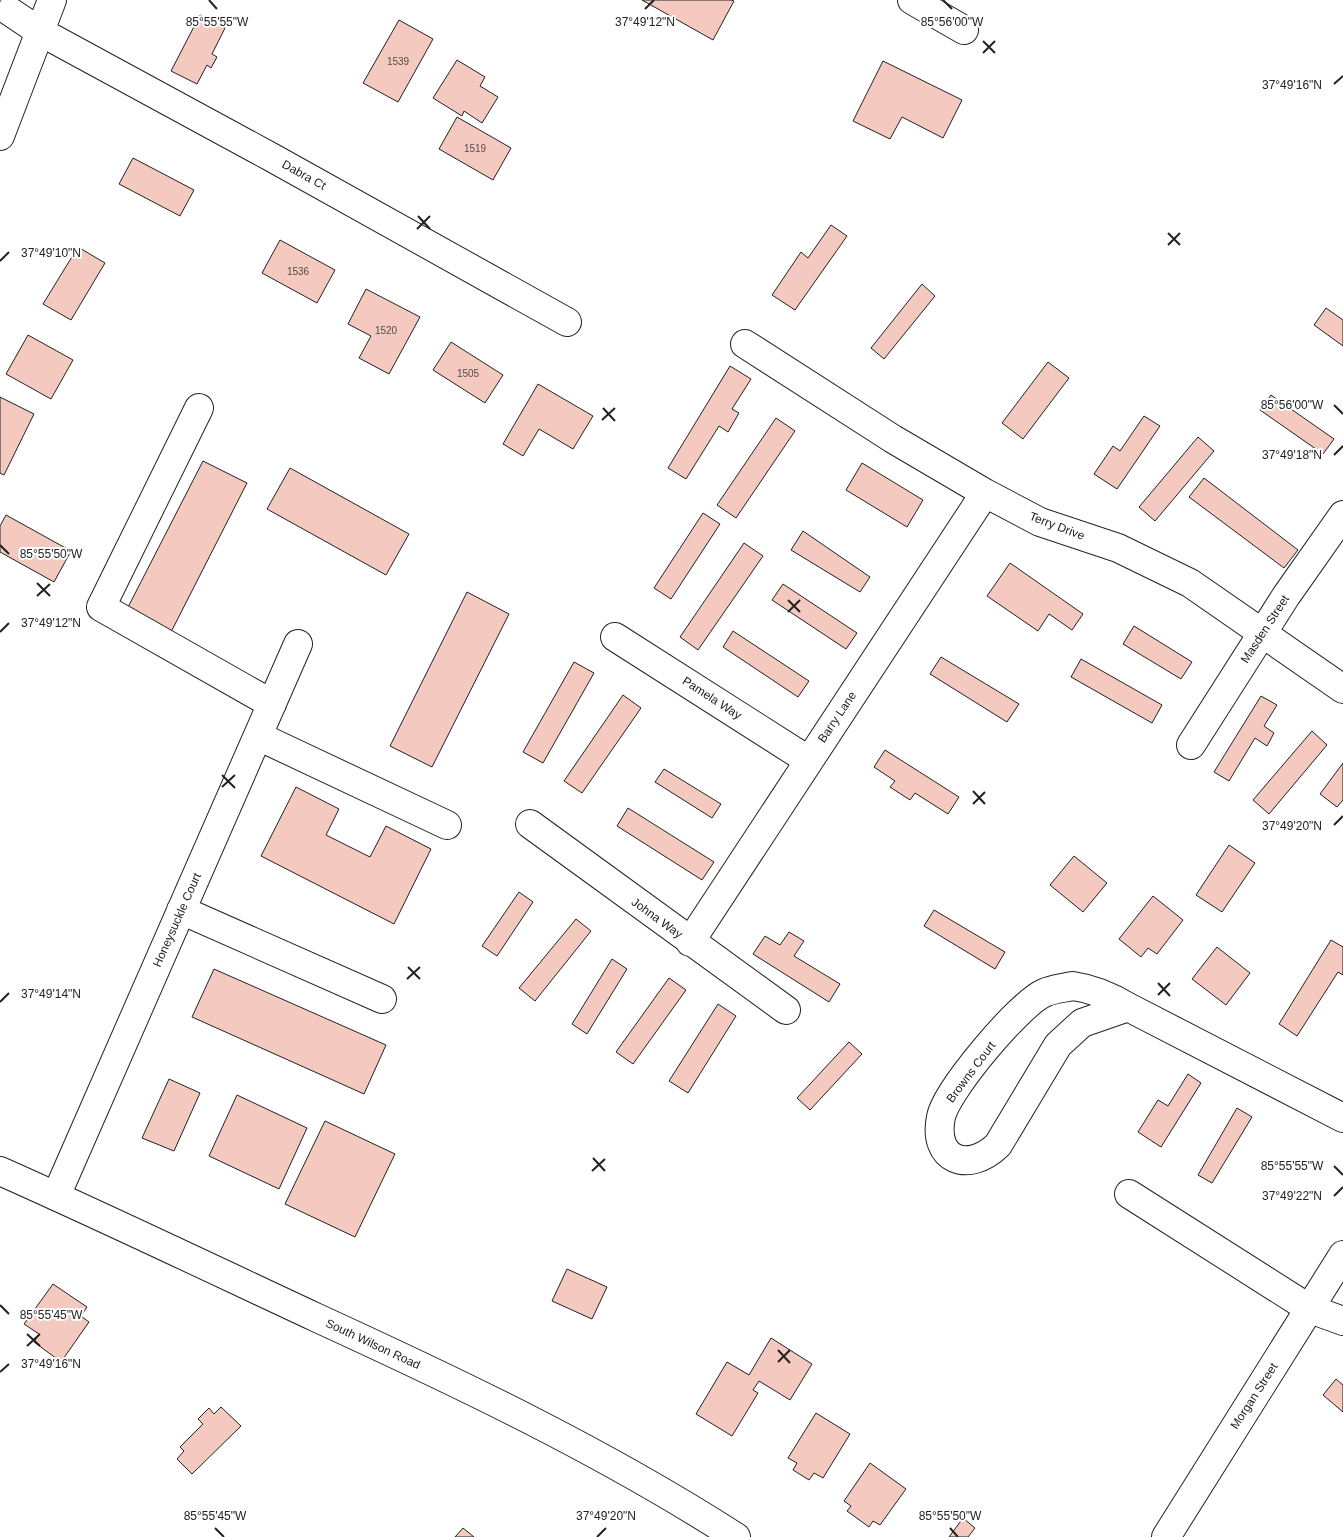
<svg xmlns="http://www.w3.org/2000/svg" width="1343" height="1537" font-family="Arial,sans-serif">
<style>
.building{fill:#f3c9c0;stroke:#222}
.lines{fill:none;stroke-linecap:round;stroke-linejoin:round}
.minor-casing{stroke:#222;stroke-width:30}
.major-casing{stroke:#222;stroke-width:30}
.minor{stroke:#fff;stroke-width:28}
.major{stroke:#fff;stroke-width:28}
.power{stroke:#c62828;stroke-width:1;stroke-dasharray:18 4 2.5 4;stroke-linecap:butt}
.ticks{fill:none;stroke:#222;stroke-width:2}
.labels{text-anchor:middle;stroke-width:4;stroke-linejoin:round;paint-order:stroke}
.number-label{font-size:10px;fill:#564c4a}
.street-label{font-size:12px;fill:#222;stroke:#fff}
.ticks-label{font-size:12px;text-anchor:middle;fill:#222;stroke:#fff;stroke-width:4;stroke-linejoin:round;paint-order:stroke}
</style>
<rect width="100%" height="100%" fill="#fff"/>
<path class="building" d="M642 0H731L734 1 713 40Z
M200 15 225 28 212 54 217 57 211 68 207 65 197 84 171 71Z
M399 20 433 39 398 102 363 83Z
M457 60 485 77 480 86 498 97 482 123 464 111 462 116 433 98Z
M883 61 962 100 943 138 902 117 890 139 853 121Z
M457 117 511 148 493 180 439 149Z
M133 158 194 190 180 216 119 184Z
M831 225 847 236 795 310 772 295 801 252 808 258Z
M280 240 335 270 317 303 262 273Z
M78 247 105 263 71 320 43 304Z
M922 284 935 296 884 359 871 348Z
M366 289 420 317 389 374 359 358 371 336 348 324Z
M1326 308 1343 320V346L1314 325Z
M28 335 73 360 51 399 6 374Z
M451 342 503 375 485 403 433 370Z
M1048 362 1069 378 1023 439 1002 423Z
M730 366 751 379 732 409 739 413 728 432 719 426 686 479 668 468Z
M538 384 593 416 573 449 539 429 523 456 503 444Z
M1271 395 1334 439 1323 454 1260 410Z
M0 397 34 414 4 475 0 473Z
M1144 416 1160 426 1117 489 1094 474 1113 446 1120 451Z
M776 418 795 431 736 518 717 505Z
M1198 437 1214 451 1155 521 1139 507Z
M203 461 247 483 169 636 125 613Z
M862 463 923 500 907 527 846 490Z
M290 468 409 534 386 575 267 509Z
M1204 478 1298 550 1284 568 1189 497Z
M703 513 720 524 671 599 654 588Z
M6 515 71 551 54 582 0 552V526Z
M803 531 870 577 860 592 791 550Z
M744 543 763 556 698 650 680 637Z
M1010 563 1083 614 1072 630 1049 614 1038 631 987 596Z
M783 584 857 633 846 649 772 600Z
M467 592 509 614 432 767 390 746Z
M1134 626 1192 662 1181 679 1123 644Z
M733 631 809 681 798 697 723 647Z
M941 657 1019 704 1007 722 930 674Z
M1081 659 1162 705 1152 723 1071 677Z
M574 662 594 673 543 763 523 752Z
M623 695 641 708 582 793 564 781Z
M1261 696 1277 705 1264 726 1274 733 1267 746 1255 738 1229 781 1214 772Z
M1312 731 1327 745 1269 814 1253 800Z
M885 750 959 797 948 814 915 793 910 800 890 787 895 781 874 767Z
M1343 763V800L1337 807 1320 794Z
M664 769 721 804 712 818 655 782Z
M296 787 339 809 326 835 370 857 386 826 431 849 394 924 261 856Z
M628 808 714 862 702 880 617 826Z
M1229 845 1255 863 1222 912 1196 895Z
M1074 856 1107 883 1083 912 1050 885Z
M519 892 533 902 497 956 482 946Z
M1153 896 1183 920 1157 954 1148 948 1141 957 1119 939Z
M934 910 1005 952 995 969 924 926Z
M576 919 591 931 535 1001 519 988Z
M789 932 804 941 794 956 840 984 829 1002 753 954 765 936 780 945Z
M1331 940 1343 947V975L1338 972 1297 1036 1279 1024Z
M1217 947 1250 973 1226 1005 1192 979Z
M612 959 627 969 587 1034 572 1024Z
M214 969 386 1045 364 1094 192 1017Z
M669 978 686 990 633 1064 616 1052Z
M718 1004 736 1016 688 1093 669 1081Z
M849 1042 862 1054 810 1110 797 1098Z
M1188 1074 1201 1083 1161 1147 1138 1132 1158 1100 1168 1106Z
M169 1079 200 1093 174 1151 142 1138Z
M237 1095 307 1128 279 1189 209 1156Z
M1237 1108 1252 1117 1212 1183 1198 1175Z
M325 1121 395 1154 355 1237 285 1204Z
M567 1269 607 1287 592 1319 552 1301Z
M53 1284 87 1307 81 1316 89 1322 61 1362 34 1342 39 1334 24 1324Z
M771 1338 812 1364 790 1400 759 1381 753 1390 758 1393 732 1436 696 1414 727 1362 749 1375Z
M1336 1379 1343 1385V1412L1323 1395Z
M221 1407 241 1426 192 1474 177 1459 184 1451 180 1447 203 1424 198 1419 209 1408 214 1414Z
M816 1413 850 1434 823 1478 814 1473 809 1480 793 1470 797 1463 788 1458Z
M870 1463 906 1489 880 1525 873 1521 869 1527 847 1511 851 1506 844 1501Z
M963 1518 975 1528 968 1537H949Z
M463 1528 474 1537H455Z"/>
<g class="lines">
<g class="minor-casing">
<path id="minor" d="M912 0 964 30
M0 5 39 31 271 157 567 322
M0 136 52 0
M745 344 893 439 985 493 1040 522 1118 548 1190 583 1343 689
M199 408 101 607 272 704
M615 637 808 760
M258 736 447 825
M1191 745 1286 596 1343 515
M530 824 786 1010
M181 910 382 999
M690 942 985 493
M1073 986C1094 989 1110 996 1128 1007L1082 1023 1058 1045 998 1145C968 1174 932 1160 941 1117 946 1091 1019 1004 1044 993 1052 989 1064 988 1073 986Z
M1128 1007 1343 1118
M1129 1194 1310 1309 1343 1321
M56 1196 298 644
M1166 1537 1343 1255"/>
</g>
<g class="major-casing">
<path id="major" d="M0 1171C106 1218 210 1268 315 1317 459 1383 602 1451 736 1537"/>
</g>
<use href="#minor" class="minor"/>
<use href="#major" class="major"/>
<path class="power" d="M0 2 1 0"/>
</g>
<path class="ticks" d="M209 0 217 9M943 0 952 9M645 9 654 0M983 41 995 53M983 53 995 41M1334 84 1343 76M418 216 430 229M417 229 430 216M1168 233 1180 245M1168 245 1180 233M0 261 9 252M1334 405 1343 414M603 408 615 421M602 420 615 408M1334 455 1343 446M0 545 9 554M37 583 50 596M37 596 50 584M788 600 800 612M788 612 800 600M0 632 9 623M222 775 235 788M222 787 235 775M973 791 985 804M973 804 985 792M1334 825 1343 816M408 967 420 979M407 979 420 967M1158 983 1170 996M1158 995 1170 983M0 1002 9 993M593 1158 605 1171M1334 1166 1343 1175M592 1171 605 1159M1334 1196 1343 1187M0 1305 9 1314M27 1334 40 1346M27 1346 40 1334M778 1350 790 1363M778 1362 790 1350M0 1372 9 1364M215 1528 224 1537M950 1528 958 1537M597 1537 606 1528"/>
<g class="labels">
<g class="number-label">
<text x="398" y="65">1539</text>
<text x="475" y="152">1519</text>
<text x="298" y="275">1536</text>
<text x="386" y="334">1520</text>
<text x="468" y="377">1505</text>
</g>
<g class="street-label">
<text transform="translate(304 175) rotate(29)" y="4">Dabra Ct</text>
<text transform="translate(1057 526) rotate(21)" y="4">Terry Drive</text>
<text transform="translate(1265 629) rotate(-57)" y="4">Masden Street</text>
<text transform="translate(712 698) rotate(33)" y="4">Pamela Way</text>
<text transform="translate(837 717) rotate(-56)" y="4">Barry Lane</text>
<text transform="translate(657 918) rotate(36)" y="4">Johna Way</text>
<text transform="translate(177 920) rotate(-66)" y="4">Honeysuckle Court</text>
<text transform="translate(971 1072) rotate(-53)" y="4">Browns Court</text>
<text transform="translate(373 1344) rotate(25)" y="4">South Wilson Road</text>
<text transform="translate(1254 1396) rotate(-57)" y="4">Morgan Street</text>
</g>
</g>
<g class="ticks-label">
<text x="645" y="26">37°49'12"N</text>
<text x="217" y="26">85°55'55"W</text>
<text x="952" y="26">85°56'00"W</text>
<text x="1292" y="89">37°49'16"N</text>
<text x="51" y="257">37°49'10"N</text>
<text x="1292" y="409">85°56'00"W</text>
<text x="1292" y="459">37°49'18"N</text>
<text x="51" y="558">85°55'50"W</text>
<text x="51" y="627">37°49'12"N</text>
<text x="1292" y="830">37°49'20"N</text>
<text x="51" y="998">37°49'14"N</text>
<text x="1292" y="1170">85°55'55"W</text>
<text x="1292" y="1200">37°49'22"N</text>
<text x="51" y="1319">85°55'45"W</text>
<text x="51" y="1368">37°49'16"N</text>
<text x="215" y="1520">85°55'45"W</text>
<text x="950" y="1520">85°55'50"W</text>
<text x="606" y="1520">37°49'20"N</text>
</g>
</svg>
